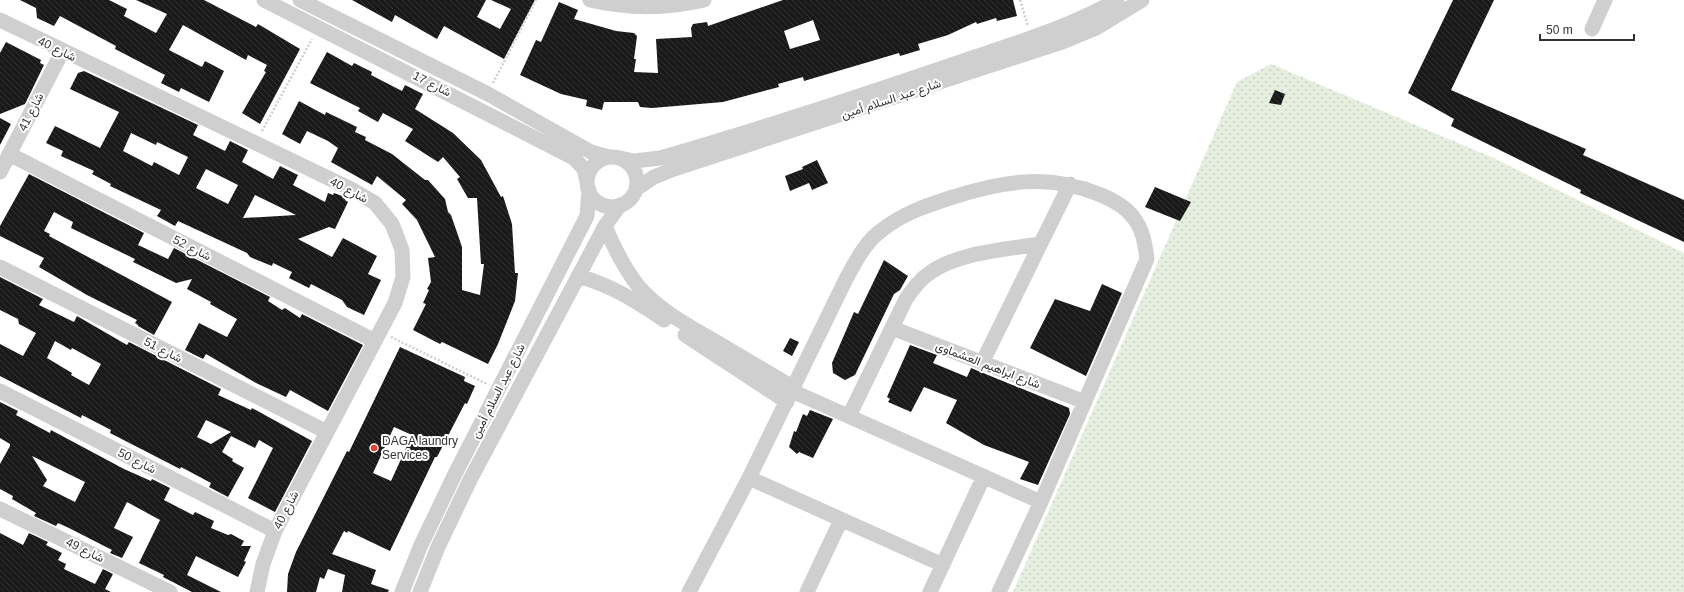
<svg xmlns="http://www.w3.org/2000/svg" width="1684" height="592" font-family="Arial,Vazirmatn,sans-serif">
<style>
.grass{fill:url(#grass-dots)}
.building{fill:url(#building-back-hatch);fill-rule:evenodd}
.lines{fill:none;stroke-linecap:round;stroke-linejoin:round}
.path{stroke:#cfcfcf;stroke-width:2.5;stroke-dasharray:2 2;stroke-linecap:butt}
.minor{stroke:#cfcfcf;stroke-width:15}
.poi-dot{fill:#e53d37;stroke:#fff;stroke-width:1.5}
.labels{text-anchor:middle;stroke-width:4;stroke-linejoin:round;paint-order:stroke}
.street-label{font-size:12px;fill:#323232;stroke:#fff}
.poi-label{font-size:12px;fill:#323232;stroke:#fff;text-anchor:start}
</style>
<defs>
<pattern id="grass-dots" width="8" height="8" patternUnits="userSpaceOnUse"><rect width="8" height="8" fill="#e6eee0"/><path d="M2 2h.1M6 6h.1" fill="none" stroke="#c6cdc1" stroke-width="1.8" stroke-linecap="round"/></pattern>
<pattern id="building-back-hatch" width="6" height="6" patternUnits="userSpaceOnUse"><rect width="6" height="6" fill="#191919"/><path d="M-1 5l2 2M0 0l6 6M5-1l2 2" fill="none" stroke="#323232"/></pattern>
</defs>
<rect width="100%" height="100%" fill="#fff"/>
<path class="grass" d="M1271 64 1496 159 1684 253V592H1013L1237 82Z"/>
<path class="building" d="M20 0H109L127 9 124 16 156 33 167 14 136 0H204L256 27 258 24 300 49 260 124 242 113 266 72 264 71 267 65 248 55 246 60 183 25 169 50 202 67 205 61 224 71 209 102 181 88 179 92 161 83 165 75 115 49 116 46 60 16 54 26 37 18 36 8Z
M352 0H486L477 17 500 29 511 9 491 0H535L504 59 444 26 437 39 395 15 392 22Z
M783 0H1013L1017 16 997 21 996 18 977 24 976 22 948 35 918 44 920 50 900 56 899 53 804 81 803 77 778 84 779 87 723 102 652 108 640 107 638 102H604L602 110 586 106 587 100 561 94 520 75 536 40 541 42 559 2 578 10 574 19 616 31 634 33 637 36 634 59H636L634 72 658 73 656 39 692 37 691 28 693 24 707 22 708 26ZM813 20 820 40 790 49 784 31Z
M1453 0H1494L1451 90 1586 149 1583 155 1684 200V242L1580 193 1581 190 1451 126 1454 119 1408 93Z
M6 42 41 60 40 63 44 65 25 104 0 114V53Z
M327 52 352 66 354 63 372 72 371 75 402 91 405 85 423 94 415 109 453 133 481 160 501 197 503 196 512 224 515 273H518L515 301 498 344 488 364 442 342 440 344 413 330 426 304 423 303 429 290 427 289 431 282 428 258 435 257 417 220 402 204 406 200 377 176 372 185 331 162 338 148 328 141 307 131 300 144 282 134 299 101 325 115 326 112 357 127 355 132 366 137 365 140 392 154 425 180H428L445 199 448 212 451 215 462 247V290L480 295 484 264H481L477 198H468L457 179 460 177 443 157 438 162 405 141 413 129 383 113 378 122 358 111 360 108 310 83Z
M84 71 198 125 193 135 225 151 230 141 248 150 242 162 273 179 280 166 298 175 293 185 325 202 328 193 333 195 334 193 345 197V200L348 202 335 229 329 227 298 239 332 257 343 238 377 256 368 274 381 280 364 315 347 307 342 300 311 284 309 288 289 278 292 272 273 263 272 266 250 257 247 253 178 221 175 226 157 216 161 210 110 186 111 184 92 174 94 171 61 156 63 151 46 143 55 126 100 148 119 112 70 89 78 73ZM131 133 156 145 157 142 188 157 179 175 154 162 152 166 123 151ZM206 169 238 185 228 204 196 188ZM255 195 296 215 243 218Z
M1275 90 1285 94 1281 105 1269 103Z
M0 118 11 124 0 145Z
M817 160 828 183 812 190 809 183 790 191 785 176 803 169 802 167Z
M29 174 144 233 138 245 168 259 174 248 270 297 268 301 282 310 285 308 300 318 302 314 363 345 328 411 290 390 286 397 256 383 206 354 203 359 185 350 199 323 227 337 237 319 210 304 211 302 187 289 192 279 176 283 133 262 135 259 71 228 73 222 54 212 44 231 50 234 49 236 172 302 154 335 138 326V325L135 323 137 320 87 295 39 267 44 258 0 236V226Z
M1155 187 1191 202 1180 221 1145 207Z
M884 260 908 276 900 290 894 294 855 375 845 380 833 373 832 363 854 312 858 314Z
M0 277 43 299 39 305 74 322 77 316 127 345 129 342 221 389 218 395 251 410 252 408 312 441 275 512 248 498 273 448 259 440 255 448 231 436 222 452 233 459 232 461 244 468 228 497 209 487 211 483 181 467 180 469 110 433 111 430 82 415 81 418 0 376V344L23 356 36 333 19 324 18 319 0 310ZM55 341 71 350 72 348 101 364 89 385 71 375 72 373 47 358ZM206 420 231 432 211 444 197 437Z
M1102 284 1122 293 1086 376 1030 348 1055 299 1090 311Z
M790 338 799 342 792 356 783 351Z
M910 345 937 355 933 363 967 377 971 368 1069 408 1070 414 1038 485 1020 479 1029 462 984 445 946 423 957 400 924 387 911 412 888 402 890 399 887 397Z
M400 347 465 377 464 381 475 386 467 404 465 403 437 457H435L390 551 348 531 347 533 344 531 332 554 376 570 371 584 389 590 388 592H342L345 575 328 569 324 579 320 577 316 592H287L288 574 296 552 347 451 349 452ZM394 427 412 435 391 481 373 473Z
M0 402 18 411 16 415 50 433 51 430 124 469 151 481 152 479 170 488 164 500 193 515 195 512 214 521 211 528 228 535 231 534 244 541 241 546H251L244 561 246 562 238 577 196 556 187 575 221 592H192L163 577 164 575 139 563 160 520 127 502 114 528 133 537 122 558 110 553 112 550 69 528 58 523 56 526 34 516 36 513 12 499 13 496 0 489V464L10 446V444L0 438ZM32 456 85 482 75 502 43 486 47 480Z
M810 410 833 419 813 458 799 452 797 454 789 447 794 431 796 432 803 414 807 416Z
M0 533 23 545 29 533 48 542 46 545 62 553 58 560 66 564 64 569 95 584 103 569 113 574 105 589 111 592H0Z"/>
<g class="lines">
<path class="path" d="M1020 0 1028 26
M493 83 536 0
M262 131 312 39
M391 337 487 384"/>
<path class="minor" d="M264 0 574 158 584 169 587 182
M300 0 488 94 591 152 609 157
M590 0C629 9 666 9 704 0
M0 20 351 189 375 203 392 224 402 250 403 277 395 303 275 531 263 564 257 592
M1592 29 1605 0
M9 154 375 341
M587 182a25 25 0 1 1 50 0a25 25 0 1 1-50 0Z
M620 158 634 161 660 158C759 130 857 97 954 64 1009 45 1066 29 1117 0
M0 172 62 52
M636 189 654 177 674 169 1062 42 1096 28 1142 0
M605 226C614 248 624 268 639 287 659 310 687 325 713 340 740 356 767 372 794 388
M0 267 327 432
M578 276C613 286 634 300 664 320
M892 328 1085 402
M685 335 787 402
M982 363 1070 184
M0 391 275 531
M792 391 1041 502
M849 416 906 299C913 289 920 279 931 272 960 252 1005 250 1039 244
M749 478 943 565
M0 509 170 592
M402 592 421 545 455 474 587 216 589 190
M420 592 438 547 470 480 605 226 620 205
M689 592 749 478 846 279C856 261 865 242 882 230 902 214 925 206 950 198 1002 181 1048 173 1101 195 1113 200 1125 206 1133 217 1143 229 1145 244 1147 259L1041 502 999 592
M807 592 841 520
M930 592 984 476"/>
</g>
<circle class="poi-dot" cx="374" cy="448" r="4"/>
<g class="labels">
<g class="street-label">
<text transform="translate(57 49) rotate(26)" y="4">شارع 40</text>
<text transform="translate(432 84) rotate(27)" y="4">شارع 17</text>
<text transform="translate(891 99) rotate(-18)" y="4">شارع عبد السلام أمين</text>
<text transform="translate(31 112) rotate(-63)" y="4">شارع 41</text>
<text transform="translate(349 190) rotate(28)" y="4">شارع 40</text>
<text transform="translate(192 248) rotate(27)" y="4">شارع 52</text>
<text transform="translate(163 350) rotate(27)" y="4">شارع 51</text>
<text transform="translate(988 365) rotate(21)" y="4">شارع ابراهيم العشماوى</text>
<text transform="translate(498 391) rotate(-63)" y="4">شارع عبد السلام أمين</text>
<text transform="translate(137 461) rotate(27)" y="4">شارع 50</text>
<text transform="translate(286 510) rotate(-63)" y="4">شارع 40</text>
<text transform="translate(85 550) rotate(26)" y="4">شارع 49</text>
</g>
<g class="poi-label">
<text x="382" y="445">DAGA laundry<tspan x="382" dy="14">Services</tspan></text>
</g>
</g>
<path d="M1540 34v6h94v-6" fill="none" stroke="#323232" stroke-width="2"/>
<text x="1546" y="34" font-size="12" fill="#323232" stroke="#ffffff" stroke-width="3" paint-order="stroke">50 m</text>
</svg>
